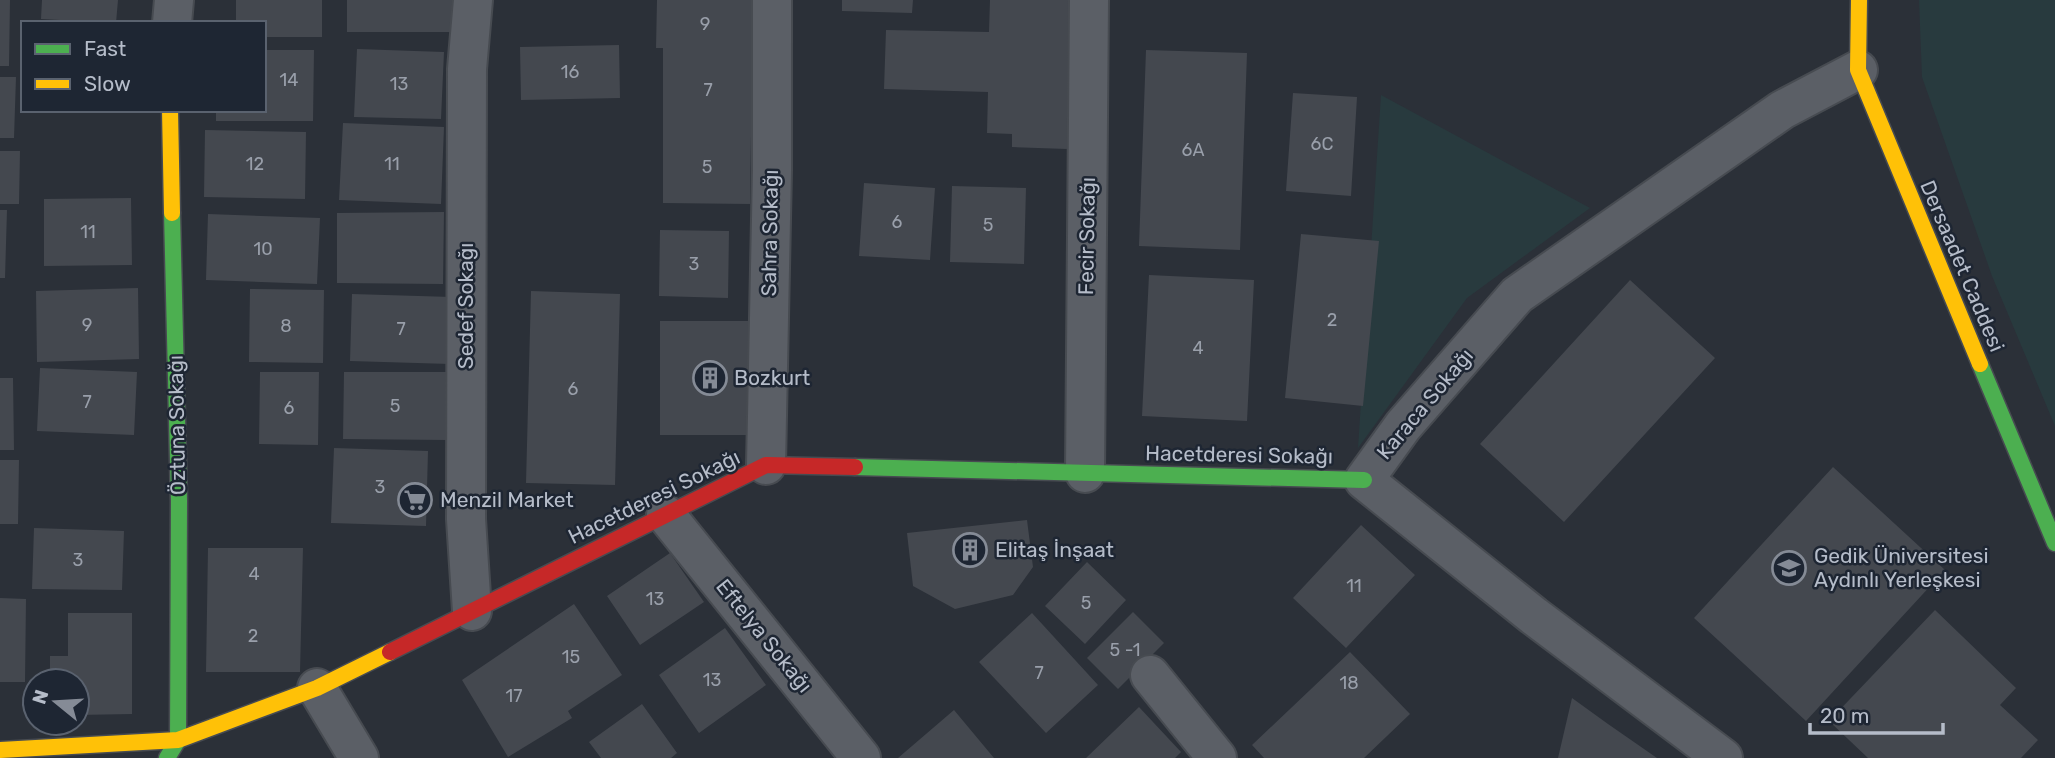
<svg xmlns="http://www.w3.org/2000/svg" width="2055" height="758" font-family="Rubik,sans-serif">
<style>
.green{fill:#283a3e}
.building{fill:#44484f}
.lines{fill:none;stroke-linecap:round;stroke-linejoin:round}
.street-casing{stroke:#474b51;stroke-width:42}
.fast-casing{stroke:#474b51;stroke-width:19}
.slow-casing{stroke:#474b51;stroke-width:19}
.jam-casing{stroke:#474b51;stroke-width:19}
.street{stroke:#5b5f66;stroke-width:38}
.fast{stroke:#4caf50;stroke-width:16}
.slow{stroke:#ffc107;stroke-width:16}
.jam{stroke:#c62828;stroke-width:16}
.labels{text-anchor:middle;stroke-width:5;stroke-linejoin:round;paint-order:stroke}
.number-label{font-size:18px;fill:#999faa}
.street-label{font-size:21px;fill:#b5bcc9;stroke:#1e2633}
.poi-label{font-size:21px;fill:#b5bcc9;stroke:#1e2633;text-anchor:start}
</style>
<rect width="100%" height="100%" fill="#2b3038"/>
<path class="green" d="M1919 0H2055V426L1992 276 1922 77Z
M1381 95 1590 208 1467 298 1358 448Z"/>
<path class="building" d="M0 0H10L9 66H0Z
M42 0H118L116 23 41 19Z
M236 0H322V37H264V23H236Z
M347 0H454V32H347Z
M657 0H753L750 204 663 203V48H656Z
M842 0H913L912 13 842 11Z
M990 0H1071L1067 149 1012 147V134L987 133 988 92 884 89 886 30 989 32Z
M619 45 620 98 521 100 520 47Z
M357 49 444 52 441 119 354 117Z
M264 50H314L313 121H216V110H264Z
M1146 50 1247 53 1240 250 1139 246Z
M0 77H16L14 138H0Z
M1293 93 1357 97 1351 196 1286 191Z
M343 123 444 127 441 204 339 200Z
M205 130 306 132 305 199 204 197Z
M0 151H20L19 204H0Z
M864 183 935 188 930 260 859 256Z
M952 186 1026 188 1024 264 950 262Z
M131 198 132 265 44 266V199Z
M0 210H7L5 278H0Z
M444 212 443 284 337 283V213Z
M208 214 320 218 317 284 206 280Z
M660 230 729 231 728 298 659 296Z
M1301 234 1379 241 1363 406 1285 398Z
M1149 275 1254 280 1247 421 1142 416Z
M1630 280 1715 358 1564 522 1480 444Z
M138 288 139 359 37 362 36 291Z
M250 289 324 290 323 363 249 362Z
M531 291 620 294 615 485 526 483Z
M352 294 452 297 450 364 350 361Z
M660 321H761L760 435H660Z
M40 368 137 372 134 435 37 431Z
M260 372H319L318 445 259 444Z
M344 372H447L446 440 343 439Z
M0 378H13L14 450H0Z
M334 448 428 451 426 526 331 523Z
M0 460H19L18 524H0Z
M1833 467 1945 570 1806 721 1694 618Z
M1027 520 1033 567 1013 595 955 609 913 586 907 533Z
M1361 525 1415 575 1346 648 1293 598Z
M34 528 124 531 122 590 32 589Z
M208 548H303L300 672H206Z
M670 553 704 602 640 645 607 596Z
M1087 562 1126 600 1085 644 1045 606Z
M0 598 26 599 25 682H0Z
M574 604 622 675 568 711 572 718 508 757 462 680Z
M1935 610 2016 688 2000 705 2038 740 2021 758H1868L1829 721Z
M1133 612 1164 643 1118 689 1087 658Z
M68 613H132V714L77 715V681H50V656H68Z
M1032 613 1098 685 1046 733 979 662Z
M725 628 766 685 699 733 659 675Z
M1350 652 1410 714 1364 758H1264L1252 745Z
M1572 698 1608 724 1657 758H1558Z
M642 704 677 753 671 758H601L589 742Z
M1139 707 1181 752 1175 758H1086Z
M954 710 994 758H898Z"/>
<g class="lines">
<g class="street-casing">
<path id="street" d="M172 23 174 0
M766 465 772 170V0
M1085 473 1089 0
M666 515 861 758
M472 611 466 519 467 69 473 0
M1150 675 1217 758
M317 688 359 758
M1723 758 1534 616 1364 480 1403 426 1517 295 1782 110 1858 70"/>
</g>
<g class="fast-casing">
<path id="fast" d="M1980 364 2055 543
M855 467 1364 480
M167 758 178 740 179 501 172 213"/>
</g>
<g class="slow-casing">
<path id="slow" d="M1859 0 1858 70 1980 364
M170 110 172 213
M0 750 178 740 317 688 390 652"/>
</g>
<g class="jam-casing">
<path id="jam" d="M390 652 766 465 855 467"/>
</g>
<use href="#street" class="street"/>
<use href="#fast" class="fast"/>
<use href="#slow" class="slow"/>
<use href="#jam" class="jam"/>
</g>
<defs>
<g id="building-ring" transform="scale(1.75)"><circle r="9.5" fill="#1e2633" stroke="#858b96" stroke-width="1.5"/><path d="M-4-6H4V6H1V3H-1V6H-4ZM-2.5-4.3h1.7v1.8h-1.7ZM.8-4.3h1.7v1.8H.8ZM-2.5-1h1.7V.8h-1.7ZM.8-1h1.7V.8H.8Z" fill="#858b96"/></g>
<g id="supermarket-ring" transform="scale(1.75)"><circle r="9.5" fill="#1e2633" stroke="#858b96" stroke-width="1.5"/><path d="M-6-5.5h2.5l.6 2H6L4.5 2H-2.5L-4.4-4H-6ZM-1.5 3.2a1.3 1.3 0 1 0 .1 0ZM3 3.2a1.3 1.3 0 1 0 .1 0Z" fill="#858b96"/></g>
<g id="university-ring" transform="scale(1.75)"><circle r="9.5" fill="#1e2633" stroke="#858b96" stroke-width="1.5"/><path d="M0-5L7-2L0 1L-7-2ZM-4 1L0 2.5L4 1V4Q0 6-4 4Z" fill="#858b96"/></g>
</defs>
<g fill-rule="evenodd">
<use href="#building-ring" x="710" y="378"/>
<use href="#supermarket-ring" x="415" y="500"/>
<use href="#building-ring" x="970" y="550"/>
<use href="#university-ring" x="1789" y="568"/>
</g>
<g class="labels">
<g class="number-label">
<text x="705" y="30">9</text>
<text x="570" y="78">16</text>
<text x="289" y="86">14</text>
<text x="399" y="90">13</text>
<text x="708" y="96">7</text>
<text x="1322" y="150">6C</text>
<text x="1193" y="156">6A</text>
<text x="255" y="170">12</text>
<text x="392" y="170">11</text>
<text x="707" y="173">5</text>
<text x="897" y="228">6</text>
<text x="988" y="231">5</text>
<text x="88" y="238">11</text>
<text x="263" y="255">10</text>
<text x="694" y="270">3</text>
<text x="1332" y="326">2</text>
<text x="87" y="331">9</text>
<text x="286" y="332">8</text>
<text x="401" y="335">7</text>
<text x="1198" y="354">4</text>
<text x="573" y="395">6</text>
<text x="87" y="408">7</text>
<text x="395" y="412">5</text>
<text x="289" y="414">6</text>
<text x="380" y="493">3</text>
<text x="78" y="566">3</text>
<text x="254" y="580">4</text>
<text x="1354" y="592">11</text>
<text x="655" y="605">13</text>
<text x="1086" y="609">5</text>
<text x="253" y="642">2</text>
<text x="1125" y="656">5 -1</text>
<text x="571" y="663">15</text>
<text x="1039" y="679">7</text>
<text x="712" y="686">13</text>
<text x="1349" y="689">18</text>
<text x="514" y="702">17</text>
</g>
<g class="street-label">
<text transform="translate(770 233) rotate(-89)" y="7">Sahra Sokağı</text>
<text transform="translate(1087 236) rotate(-89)" y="7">Fecir Sokağı</text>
<text transform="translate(1962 266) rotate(67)" y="7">Dersaadet Caddesi</text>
<text transform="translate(466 306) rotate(-90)" y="7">Sedef Sokağı</text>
<text transform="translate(1425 404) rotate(-50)" y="7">Karaca Sokağı</text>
<text transform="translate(177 425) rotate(-91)" y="7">Öztuna Sokağı</text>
<text transform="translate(1239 455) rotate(1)" y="7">Hacetderesi Sokağı</text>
<text transform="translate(654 497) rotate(-26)" y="7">Hacetderesi Sokağı</text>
<text transform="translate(764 636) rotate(51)" y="7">Eftelya Sokağı</text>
</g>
<g class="poi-label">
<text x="734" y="385">Bozkurt</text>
<text x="440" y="507">Menzil Market</text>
<text x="995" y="557">Elitaş İnşaat</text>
<text x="1814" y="563">Gedik Üniversitesi<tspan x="1814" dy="24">Aydınlı Yerleşkesi</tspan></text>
</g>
</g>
<rect x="21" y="21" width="245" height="91" fill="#1e2633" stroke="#5a626f" stroke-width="2"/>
<rect x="35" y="44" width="35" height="10" fill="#4caf50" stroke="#5a626f" stroke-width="2"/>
<text x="84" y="56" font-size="21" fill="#b5bcc9">Fast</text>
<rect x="35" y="79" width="35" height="10" fill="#ffc107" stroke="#5a626f" stroke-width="2"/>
<text x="84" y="91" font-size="21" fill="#b5bcc9">Slow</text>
<g transform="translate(56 702) rotate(288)"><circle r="33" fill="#1e2633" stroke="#5a626f" stroke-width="2"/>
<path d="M0-5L12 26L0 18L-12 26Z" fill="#858b96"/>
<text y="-10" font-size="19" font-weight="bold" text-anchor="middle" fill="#b5bcc9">N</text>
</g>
<path d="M1810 723v10h133v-10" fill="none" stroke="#b5bcc9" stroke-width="3.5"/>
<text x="1820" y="723" font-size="21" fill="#b5bcc9" stroke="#1e2633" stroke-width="5" paint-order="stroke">20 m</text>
</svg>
